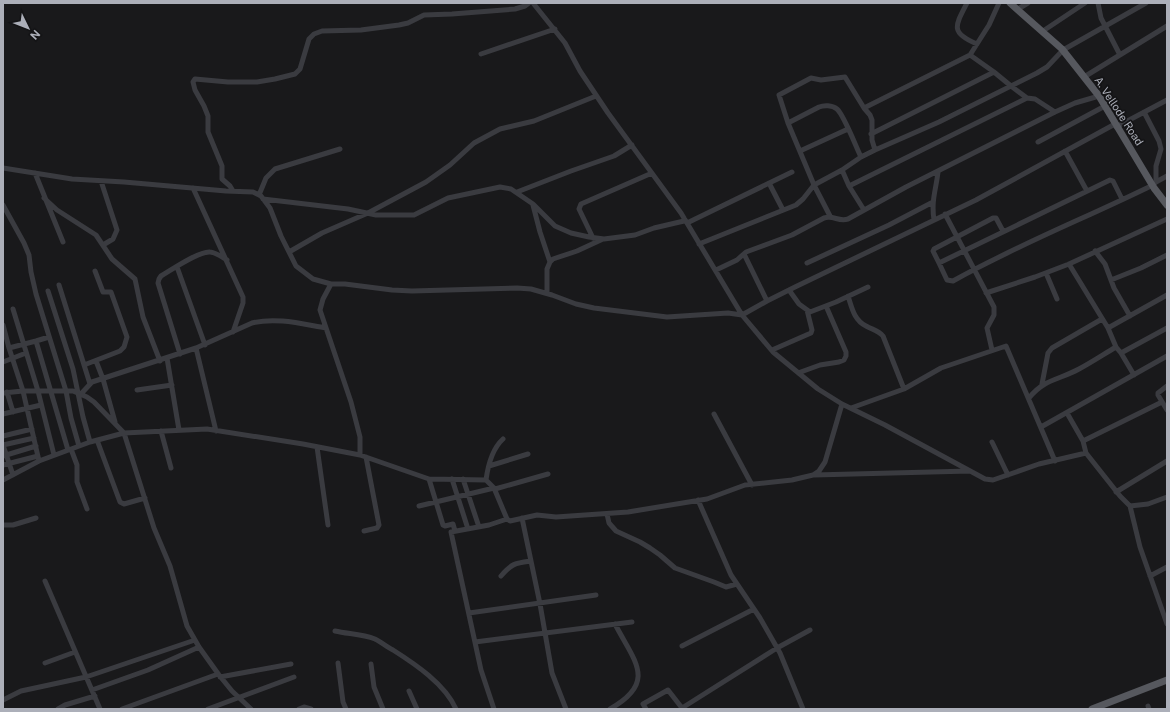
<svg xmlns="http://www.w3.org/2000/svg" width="1170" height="712" font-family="'Public Sans',sans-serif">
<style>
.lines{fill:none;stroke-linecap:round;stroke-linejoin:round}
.minor{stroke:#3a3b40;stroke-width:5}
.major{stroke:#56585e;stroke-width:7}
.labels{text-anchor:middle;stroke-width:3.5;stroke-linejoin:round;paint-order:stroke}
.street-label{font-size:11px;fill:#acafb9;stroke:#141416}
</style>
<rect width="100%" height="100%" fill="#19191b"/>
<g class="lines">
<path class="minor" d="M533 3 565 43 580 71 608 113 681 213 742 315 767 301 795 287 976 200 1115 124
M967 3C955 26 950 33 977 44
M1098 3 1101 18 1120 55
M1018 9 1028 3
M1043 31 1085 3
M481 54 555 29
M970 55 989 25 999 3
M1084 77 1167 26
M864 108 970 55 994 72 1011 86 1027 98 1035 99 1055 112
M788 123 819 107C824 105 832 105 837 109 844 115 856 147 861 157
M1116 127 1167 100
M871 134 994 72
M1038 142 1105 106
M875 150 872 140V120L870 115 864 108 845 77 821 80 811 78 779 95 788 123 814 185 842 170 861 157 875 150 939 122 1037 73 1047 67 1063 50 1146 3
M800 151 848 129
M1065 151 1087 191
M3 168 72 179 124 182 226 191 253 192 261 196 270 208 281 236 296 266 313 279 331 284H345L392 290 412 291 517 288 531 289 552 295 576 304 594 308 667 317 728 313 742 315 773 352 818 389 842 404 885 425 985 479 993 480 1039 464 1086 453 1120 496 1130 506 1148 504 1167 497
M842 170 849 186 864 210
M35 173 63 242
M101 181 117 230 113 239 103 245
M1156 182 1167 176
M769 183 783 210
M849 186 1027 98
M193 188 243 297V303L233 332
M233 191 230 186 222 179V166L208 132V116L204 106 195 90 193 82 195 79 228 82H257L275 79 295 74 300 69 309 39 314 34 322 31 361 30 399 25 408 23 424 15 452 14 515 9 525 6 529 3
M517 192 571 171 614 156 632 145
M259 195 266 178 275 169 340 149
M44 198 57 210 96 235 112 259 135 279 143 317 160 361
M263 199 348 209 376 215H414L448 198 500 187 511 189 533 204 555 226 571 233 589 237 604 239 635 235 654 228 684 221V218
M3 205 24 243 29 255 31 272 36 294 66 391 71 418 79 446
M533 205 540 232 550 262
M945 214 994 307V315L987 328 992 350
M934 220C931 200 936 190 938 172
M687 223 792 172
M1003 231 996 218H993L934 249 933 251 939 263 1110 180 1113 181 1122 199
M593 238 579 209 581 204 652 173
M699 244 796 205 803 199 814 185 830 216
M1095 251 1105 264 1111 280 1141 268 1167 255
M289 252 322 233 368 213 426 182 450 165 474 143 500 129 534 121 596 96
M744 254 767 301
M807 263 889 225 933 202
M939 263 947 280 953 281C1017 245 1086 218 1153 185L1156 182V166L1161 149 1159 141 1144 112
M1069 264 1108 328 1116 347
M177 267 205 345
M716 270 737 260 746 252 792 235 824 218C834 215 838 222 848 219L906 187 1055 112 1075 103 1099 96
M1046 273 1057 299
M1111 280 1114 288 1130 316
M331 284 323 299 320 310 351 402 360 437V455
M59 285 90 384
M789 290 799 304 810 312 836 302 868 287
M48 291 73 369 83 417 90 442
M547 293V269L550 262 553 259 577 251 603 239
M986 293 1035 277 1069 264 1167 219
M848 296C852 308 854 320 866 326 873 330 878 330 883 336L904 389
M13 309 38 391 54 455
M3 325 9 348 23 391 39 461 90 442 124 433 207 429 303 444 360 455 429 479 486 480 494 488 507 519 510 521 537 515 556 517 628 512 707 499 745 485 792 480 813 475 819 471 825 462 842 404
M1108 328 1167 295
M36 341 68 450
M9 348 36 341 49 337
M196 348 216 431
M772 350 811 333 812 330 807 310
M1121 353 1134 375
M180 354 158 283 159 279 161 276C171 270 199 251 210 252 215 252 222 257 227 260
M167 358 179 430
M96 361 103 379 115 422
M3 362 26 353
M84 365 120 351 124 347 127 337 111 292H103L95 271
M798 373 820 365 839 362 844 360 846 356V352L826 306
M1042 384 1048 353 1052 348 1102 319
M1167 386 1158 393V395L1167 410
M137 390 172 385
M7 392 13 412
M3 393 23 391H73L87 397 94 402 124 433 154 528 170 566 187 626 199 647 219 675 232 691 251 709
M80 395 92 382 196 348 252 323C276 317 302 324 326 328
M1029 398C1044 379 1059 380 1079 369 1092 362 1104 354 1116 347L1121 353 1167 328
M851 408 904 389 941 368 1006 346 1055 461
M1067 413 1083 441
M3 414 41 405
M714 414 752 485
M1041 427 1167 356
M161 431 171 468
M3 436 32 429
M97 440 120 502 124 504 145 498
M992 442 1008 475
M3 445 34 438
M3 445 13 475
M317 447 328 525
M71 449 77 465V482L87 509
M1086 453 1083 441 1162 402
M3 456 36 446
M3 465 38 456
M489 466 528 454
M814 475 970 471
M429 479 443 525 445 526 453 524 455 531
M452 479 468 529
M463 479 479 527
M3 480 39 461
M486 480C488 465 492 449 503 439
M495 489 548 474
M1116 492 1167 461
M698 500 731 575 760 618 780 653 803 709
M419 506 494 488
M1130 506 1140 547 1167 624
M607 514 609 523 616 531 640 542 650 548 660 555 675 568 714 582 726 587 737 584
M522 518 540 604 552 673 566 709
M3 525H13L36 518
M364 531 377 528 379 525 366 457
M501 576C512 563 516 563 531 561
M1150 576 1167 567
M45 581 100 709
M469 613 596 595
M335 631C348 634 362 634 375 639 381 642 387 647 393 650 415 664 445 684 456 709
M475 642 632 622
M682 646 754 609
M45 663 75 652
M338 663 343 702 346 709
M371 664 374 687 383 709
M220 677 291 664
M92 690 148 670 199 647
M409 691 417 709
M3 700 21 691 86 677 195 640
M1148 706 1149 709
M58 709 65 705 95 696
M122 709 218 674
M208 709 294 677
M299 709 304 707 311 709
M494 709 481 670 451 532 489 525 507 519
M610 709C658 682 634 661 615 624
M646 709 643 704 668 690 682 708 777 648 810 630"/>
<path class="major" d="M1010 3 1062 49 1099 96 1154 188 1167 205
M1092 709 1167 680"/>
</g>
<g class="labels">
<g class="street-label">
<text transform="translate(1119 111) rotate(57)" y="4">A. Vellode Road</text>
</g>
</g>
<rect width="1170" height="712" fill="none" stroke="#acafb9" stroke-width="8"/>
<g transform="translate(28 28) rotate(133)" stroke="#141416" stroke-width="3" paint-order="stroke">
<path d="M0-3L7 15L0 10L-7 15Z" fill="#acafb9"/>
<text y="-6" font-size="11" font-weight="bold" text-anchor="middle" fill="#acafb9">N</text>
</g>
</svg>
